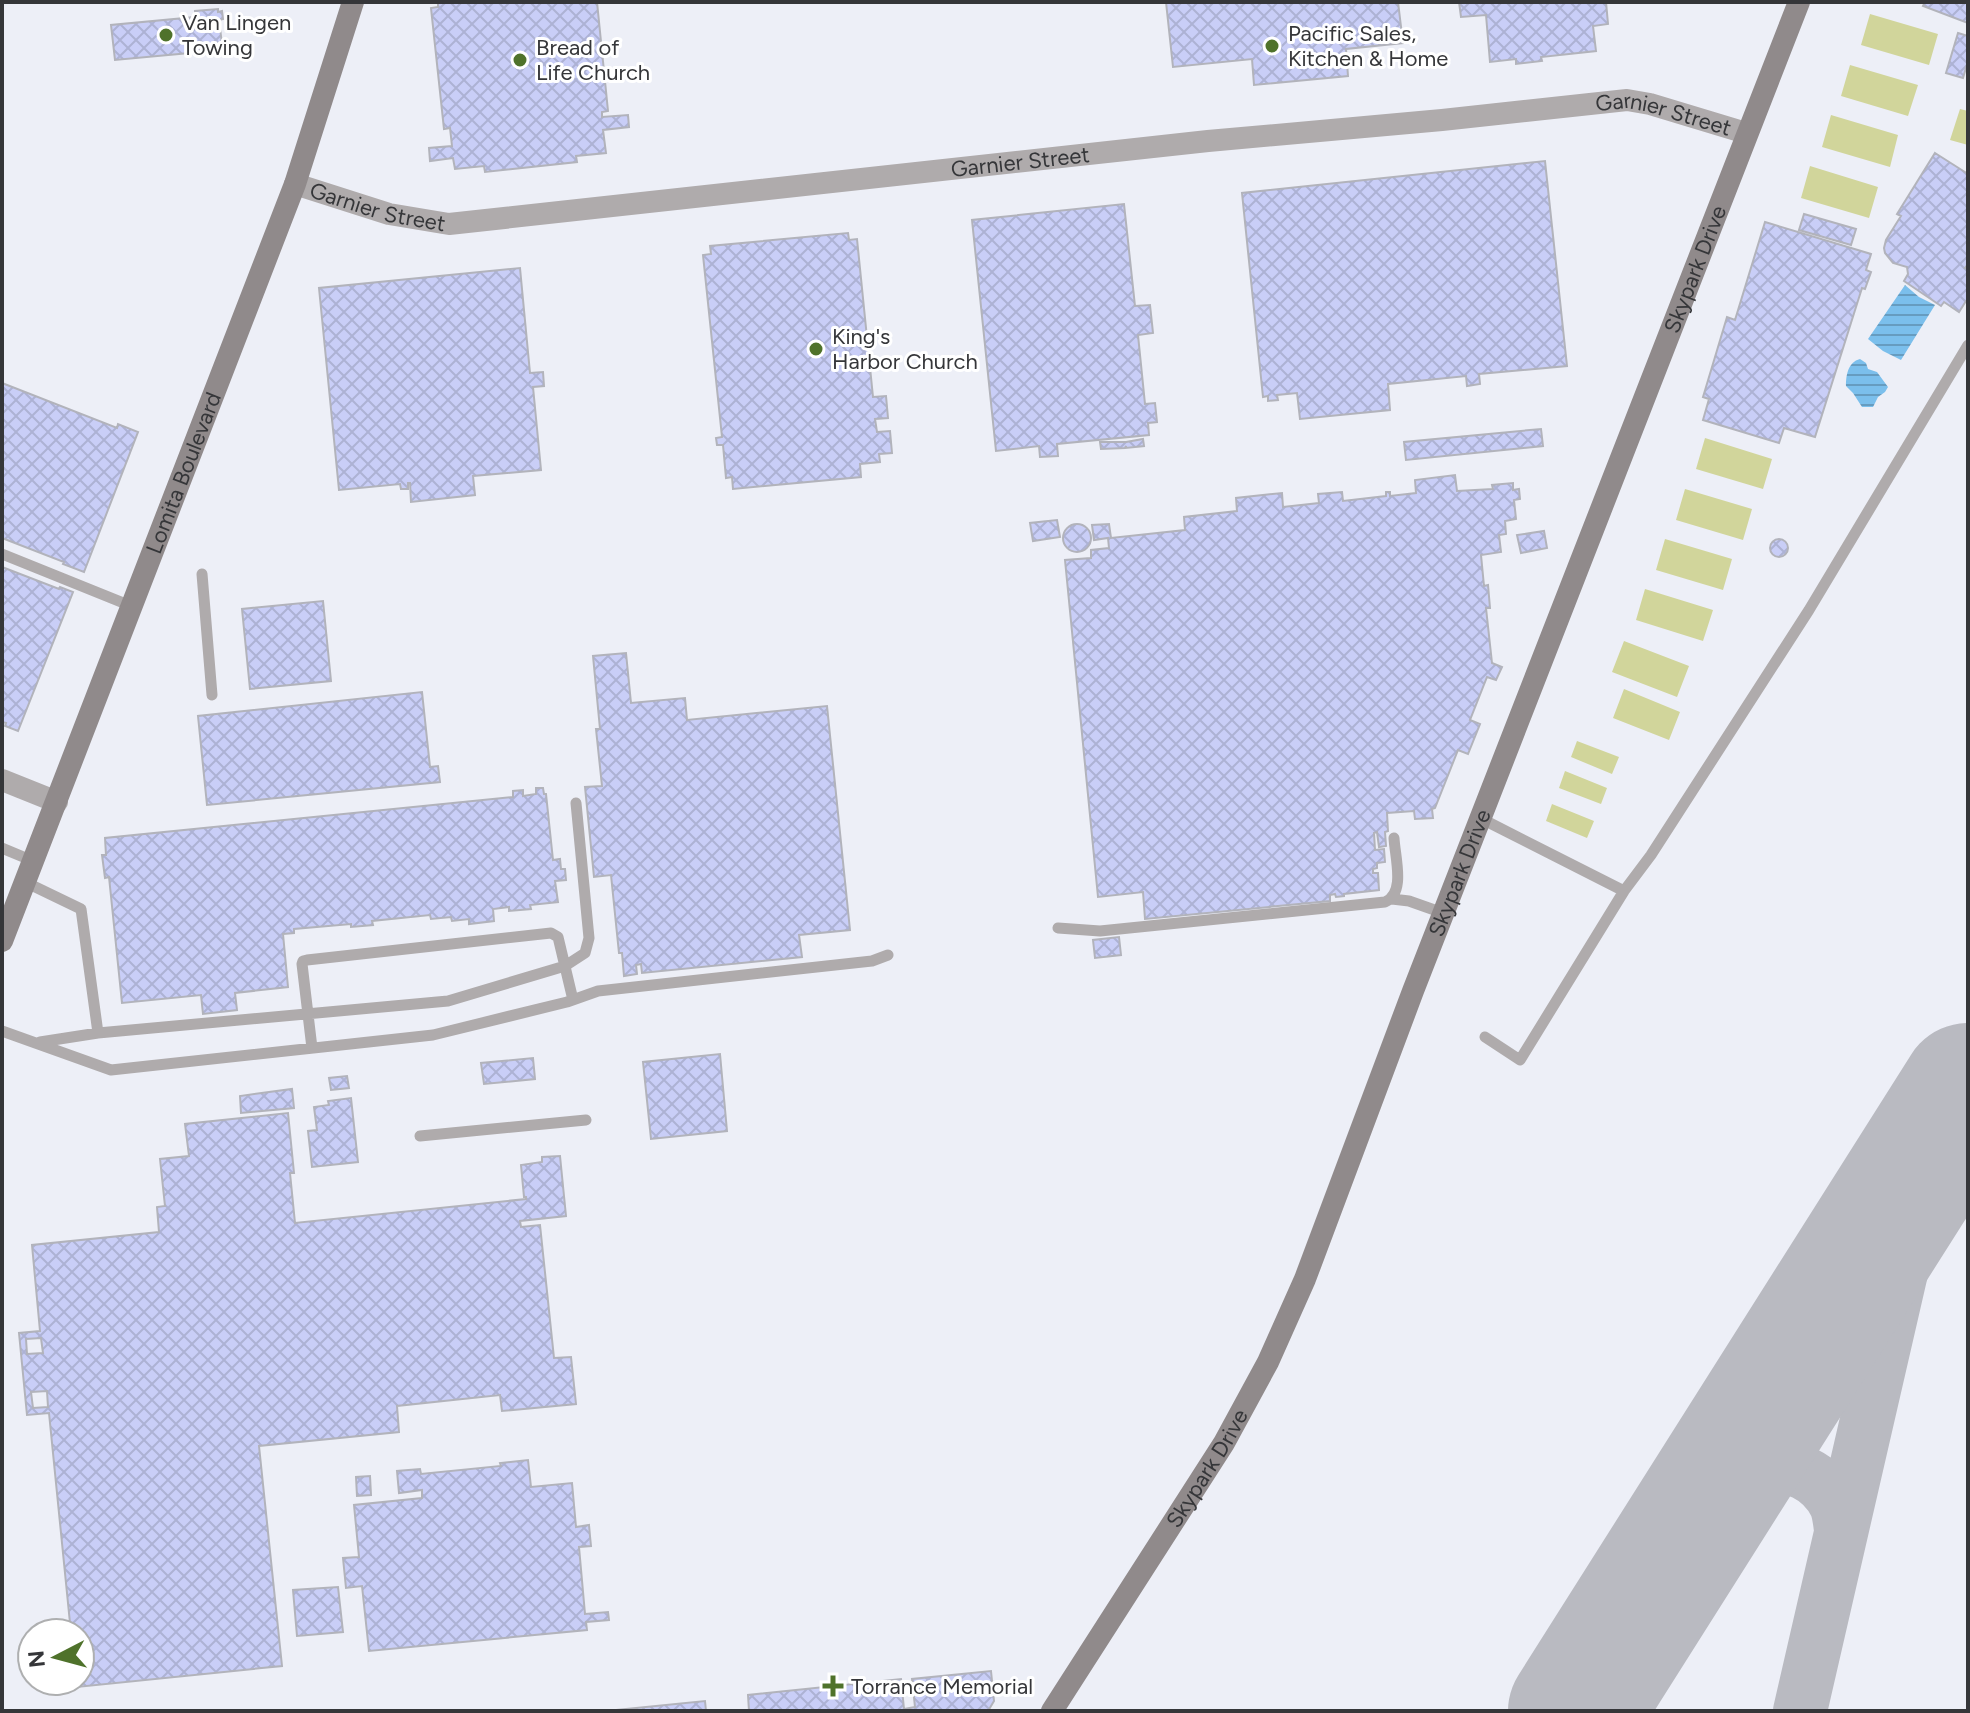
<svg xmlns="http://www.w3.org/2000/svg" width="1970" height="1713" font-family="Figtree,sans-serif">
<style>
.grass{fill:#d1d59b}
.water{fill:url(#water-rules)}
.lines{fill:none;stroke-linecap:round;stroke-linejoin:round}
.taxiway{stroke:#b9bac1;stroke-width:54}
.runway{stroke:#b9bac1;stroke-width:134}
.building{fill:url(#building-cross-hatch);stroke:#b2b3bb;stroke-width:2;fill-rule:evenodd}
.service{stroke:#afabac;stroke-width:11}
.tertiary{stroke:#afabac;stroke-width:22}
.secondary{stroke:#908a8b;stroke-width:22}
.poi-dot{fill:#4f722b;stroke:#fff;stroke-width:3}
.labels{text-anchor:middle;stroke-width:6;stroke-linejoin:round;paint-order:stroke}
.poi-label{font-size:22px;fill:#353639;stroke:#fff;text-anchor:start}
.street-label{font-size:22px;fill:#353639;stroke:#fff}
</style>
<defs>
<pattern id="water-rules" width="6" height="5" patternUnits="userSpaceOnUse" patternTransform="scale(2)"><rect width="6" height="5" fill="#7bbfec"/><path d="M0 2.5h6" fill="none" stroke="#669cc0"/></pattern>
<pattern id="building-cross-hatch" width="8" height="8" patternUnits="userSpaceOnUse" patternTransform="scale(2)"><rect width="8" height="8" fill="#c9cef7"/><path d="M0 0l8 8M0 8l8-8" fill="none" stroke="#adb2d4"/></pattern>
</defs>
<rect width="100%" height="100%" fill="#edeff7"/>
<path class="grass" d="M1870 14 1938 34 1929 65 1861 45Z
M1850 65 1918 85 1908 116 1841 96Z
M1960 109 1968 111V145L1950 140Z
M1831 115 1898 135 1890 167 1822 147Z
M1810 166 1878 187 1869 218 1801 198Z
M1705 438 1772 459 1763 489 1696 469Z
M1685 489 1752 509 1743 540 1676 520Z
M1665 539 1732 559 1723 590 1656 570Z
M1645 589 1713 610 1703 641 1636 620Z
M1624 641 1689 666 1677 697 1612 672Z
M1624 689 1680 712 1669 740 1613 718Z
M1577 741 1619 757 1612 774 1571 757Z
M1565 771 1607 788 1601 804 1559 788Z
M1552 804 1594 821 1587 838 1546 821Z"/>
<path class="water" d="M1905 285 1919 297 1935 305 1901 360 1883 351 1868 339Z
M1860 359 1866 363 1868 369 1877 372 1888 387 1885 392 1878 397 1873 407H1862L1853 393 1846 386C1846 375 1848 362 1860 359Z"/>
<g class="lines">
<path class="taxiway" d="M1719 1483C1732 1478 1747 1470 1761 1467 1791 1462 1822 1476 1836 1505 1839 1512 1840 1522 1841 1530
M1800 1711 1929 1151"/>
<path class="runway" d="M1575 1711 1968 1090"/>
</g>
<path class="building" d="M438 2H597L608 111 602 112V117L628 115 629 127 603 130 606 153 576 156 577 162 485 172 484 166 455 169 453 158 430 161 429 148 452 146 450 128 444 129 431 8 438 7Z
M1166 2H1398L1403 43 1346 49 1348 76 1254 85 1252 59 1173 67Z
M1459 2H1606L1608 24 1593 26 1596 51 1541 57 1542 61 1516 64V59L1490 62 1486 15 1461 17Z
M1925 2H1968V23L1923 6Z
M218 9V12L222 11 223 19 219 20 222 44 200 46V52L115 60 111 25 195 17V11Z
M1958 33 1968 36V61L1963 78 1946 73Z
M1935 153 1968 174V264L1965 268 1968 269V302L1966 301 1959 312 1944 302 1941 306 1904 281 1908 274 1907 267 1893 263 1885 253 1884 248 1886 240 1901 216 1897 214Z
M1545 161 1567 366 1479 374 1480 384 1467 386 1466 376 1388 384 1390 410 1300 419 1297 393 1277 395 1278 400 1268 401V396L1263 397 1242 193Z
M1124 204 1135 306 1150 305 1153 333 1138 335 1145 404 1155 403 1157 422 1148 423 1149 435 1057 444 1058 456 1040 457 1039 446 996 451 972 220Z
M1804 214 1856 229 1851 245 1799 230Z
M1765 222 1871 254 1866 270 1871 272 1865 289 1862 288 1815 437 1784 428 1779 443 1703 420 1709 399 1703 397 1727 317 1735 320Z
M848 233 849 240 857 239 873 397 886 396 888 418 875 419 877 432 890 431 892 453 879 454 880 462 860 464 861 477 733 489 732 477 726 478 723 445H717L716 438 722 437 703 255 711 254 710 246Z
M520 268 530 373 543 372 544 386 533 387 541 470 473 476 475 495 411 502 410 483H408V489H401L400 484 339 490 319 288Z
M2 383 117 428 118 424 138 432 84 572 63 564 64 562 2 538Z
M1541 429 1543 446 1406 460 1404 442Z
M1143 439 1144 446 1126 448V446L1125 448 1101 449 1100 442H1126Z
M1455 475 1457 491 1493 489 1492 485 1513 483V490L1519 489 1520 499 1514 500 1516 519 1505 521 1506 534 1499 535 1501 552 1481 555 1484 586 1488 585 1490 608H1486L1492 663 1502 667 1496 680 1487 677 1470 720 1480 724 1468 754 1458 750 1435 808 1432 809 1433 818 1415 819 1414 811 1387 813 1388 831 1385 832 1386 846 1379 847 1377 832 1374 833 1375 850 1384 849 1385 862 1377 863V868L1373 869V873H1378L1379 890 1344 894V896L1336 897 1335 894 1330 895V901L1145 919 1143 892 1098 897 1065 560 1091 558V550L1109 548 1108 538 1094 540 1092 525 1109 524 1111 538 1185 530 1184 517 1237 511 1236 498 1282 493 1283 507 1319 503 1318 494 1342 492 1343 501 1386 496V492H1390V496L1416 493 1415 480Z
M1057 520 1060 537 1033 541 1030 523Z
M1063 538a14 14 0 1 1 28 0a14 14 0 1 1-28 0Z
M1544 531 1547 548 1521 553 1517 535Z
M1770 548a9 9 0 1 1 18 0a9 9 0 1 1-18 0Z
M2 567 59 589 60 587 73 592 18 731 5 726 6 723 2 722Z
M323 601 331 681 250 689 242 609Z
M626 653 631 703 685 698 687 720 827 706 850 930 799 935 802 957 642 973 641 964 636 965 637 974 624 976 622 953H619L611 875 594 877 585 787 602 786 596 729H600L593 656Z
M422 692 430 767 438 766 440 782 207 805 198 716Z
M536 788H543L544 794H546L553 860 560 859 561 869H565L566 880 555 881 558 902 530 905 531 909 509 911V907L493 909 494 921 469 924V919L452 921 451 917 431 919 430 915 372 921 373 925 351 927V924L294 929V933L283 934 288 987 235 993 237 1010 203 1014 201 995 122 1003 109 877 105 878 102 855H106L105 838 513 797V791L523 790V796L536 794Z
M1119 937 1121 955 1095 958 1093 940Z
M720 1054 727 1131 651 1139 643 1062Z
M533 1058 535 1079 484 1084 481 1063Z
M347 1076 349 1088 331 1090 329 1078Z
M292 1089 294 1108 241 1113 240 1096Z
M351 1098 358 1162 312 1167 308 1131 317 1130 314 1107 329 1105 328 1101Z
M288 1113 294 1173H290L295 1223 526 1199V1197H524L521 1165 542 1162V1157L560 1156 566 1216 520 1221 521 1227 540 1225 554 1358 571 1357 576 1404 502 1411 500 1395 397 1406 399 1432 259 1446 282 1666 77 1687 76 1681H80V1633H71L49 1413 27 1415 19 1333 40 1331 32 1245 159 1232 157 1207 165 1206 160 1159 189 1156 185 1124ZM41 1338 43 1353 27 1354 26 1339ZM47 1391 48 1407 33 1408 31 1392Z
M528 1460 531 1487 572 1483 576 1527 589 1525 590 1536 591 1546 579 1547 585 1614 608 1612 609 1620 586 1622 587 1630 369 1651 362 1586 346 1588 343 1558 359 1557 354 1505 422 1498V1490L399 1493 397 1471 420 1469 421 1474 501 1466 500 1463Z
M370 1476 371 1495 357 1496 356 1477Z
M338 1587 343 1632 297 1636 293 1590Z
M991 1671 994 1701 988 1711H749L748 1695 901 1679 904 1709 915 1707 912 1679Z
M705 1701 706 1711H606Z"/>
<g class="lines">
<path class="service" d="M2 554 131 606
M202 574 212 695
M1480 818 1624 891 1651 855 1809 610 1968 345
M2 848 33 861
M25 882 81 909 98 1033
M1392 899 1409 901 1443 913
M1058 928 1100 931 1385 902C1406 893 1395 858 1394 838
M2 1031 111 1070 433 1035 567 1002 598 991 872 961 888 955
M1485 1037 1520 1060 1624 891
M40 1042 98 1033 448 1001 565 966 585 953 589 938 576 803
M312 1048 302 964 303 961 307 960 551 933 558 937 573 1000
M420 1136 586 1120"/>
<g class="tertiary">
<path id="s1" d="M295 184 389 214 449 224 1208 141 1442 120 1627 100 1650 104 1746 133"/>
<path d="M2 780 57 802"/>
</g>
<g class="secondary">
<path id="s2" d="M2 941 295 184 353 2"/>
<path id="s3" d="M1052 1711 1224 1443 1268 1362 1305 1279 1413 991 1799 2"/>
</g>
</g>
<g class="poi-dot">
<circle cx="166" cy="35" r="8"/>
<circle cx="1272" cy="46" r="8"/>
<circle cx="520" cy="60" r="8"/>
<circle cx="816" cy="349" r="8"/>
<path d="M829 1674h8v8h8v8h-8v8h-8v-8h-8v-8h8z"/>
</g>
<g class="labels">
<g class="poi-label">
<text x="182" y="30">Van Lingen<tspan x="182" dy="25">Towing</tspan></text>
<text x="1288" y="41">Pacific Sales,<tspan x="1288" dy="25">Kitchen &amp; Home</tspan></text>
<text x="536" y="55">Bread of<tspan x="536" dy="25">Life Church</tspan></text>
<text x="832" y="344">King's<tspan x="832" dy="25">Harbor Church</tspan></text>
<text x="851" y="1694">Torrance Memorial</text>
</g>
<g class="street-label">
<text dy="8" stroke="none"><textPath href="#s1" startOffset="1382">Garnier Street</textPath></text>
<text dy="8" stroke="none"><textPath href="#s1" startOffset="734">Garnier Street</textPath></text>
<text dy="8" stroke="none"><textPath href="#s1" startOffset="86">Garnier Street</textPath></text>
<text dy="8" stroke="none"><textPath href="#s3" startOffset="1584">Skypark Drive</textPath></text>
<text dy="8" stroke="none"><textPath href="#s2" startOffset="502">Lomita Boulevard</textPath></text>
<text dy="8" stroke="none"><textPath href="#s3" startOffset="936">Skypark Drive</textPath></text>
<text dy="8" stroke="none"><textPath href="#s3" startOffset="288">Skypark Drive</textPath></text>
</g>
</g>
<rect width="1970" height="1713" fill="none" stroke="#353639" stroke-width="8"/>
<g transform="translate(56 1657) rotate(264)"><circle r="38" fill="#ffffff" stroke="#aeafb0" stroke-width="2"/>
<path d="M0-6L14 30L0 20L-14 30Z" fill="#4f722b"/>
<text y="-12" font-size="22" font-weight="bold" text-anchor="middle" fill="#353639">N</text>
</g>
</svg>
